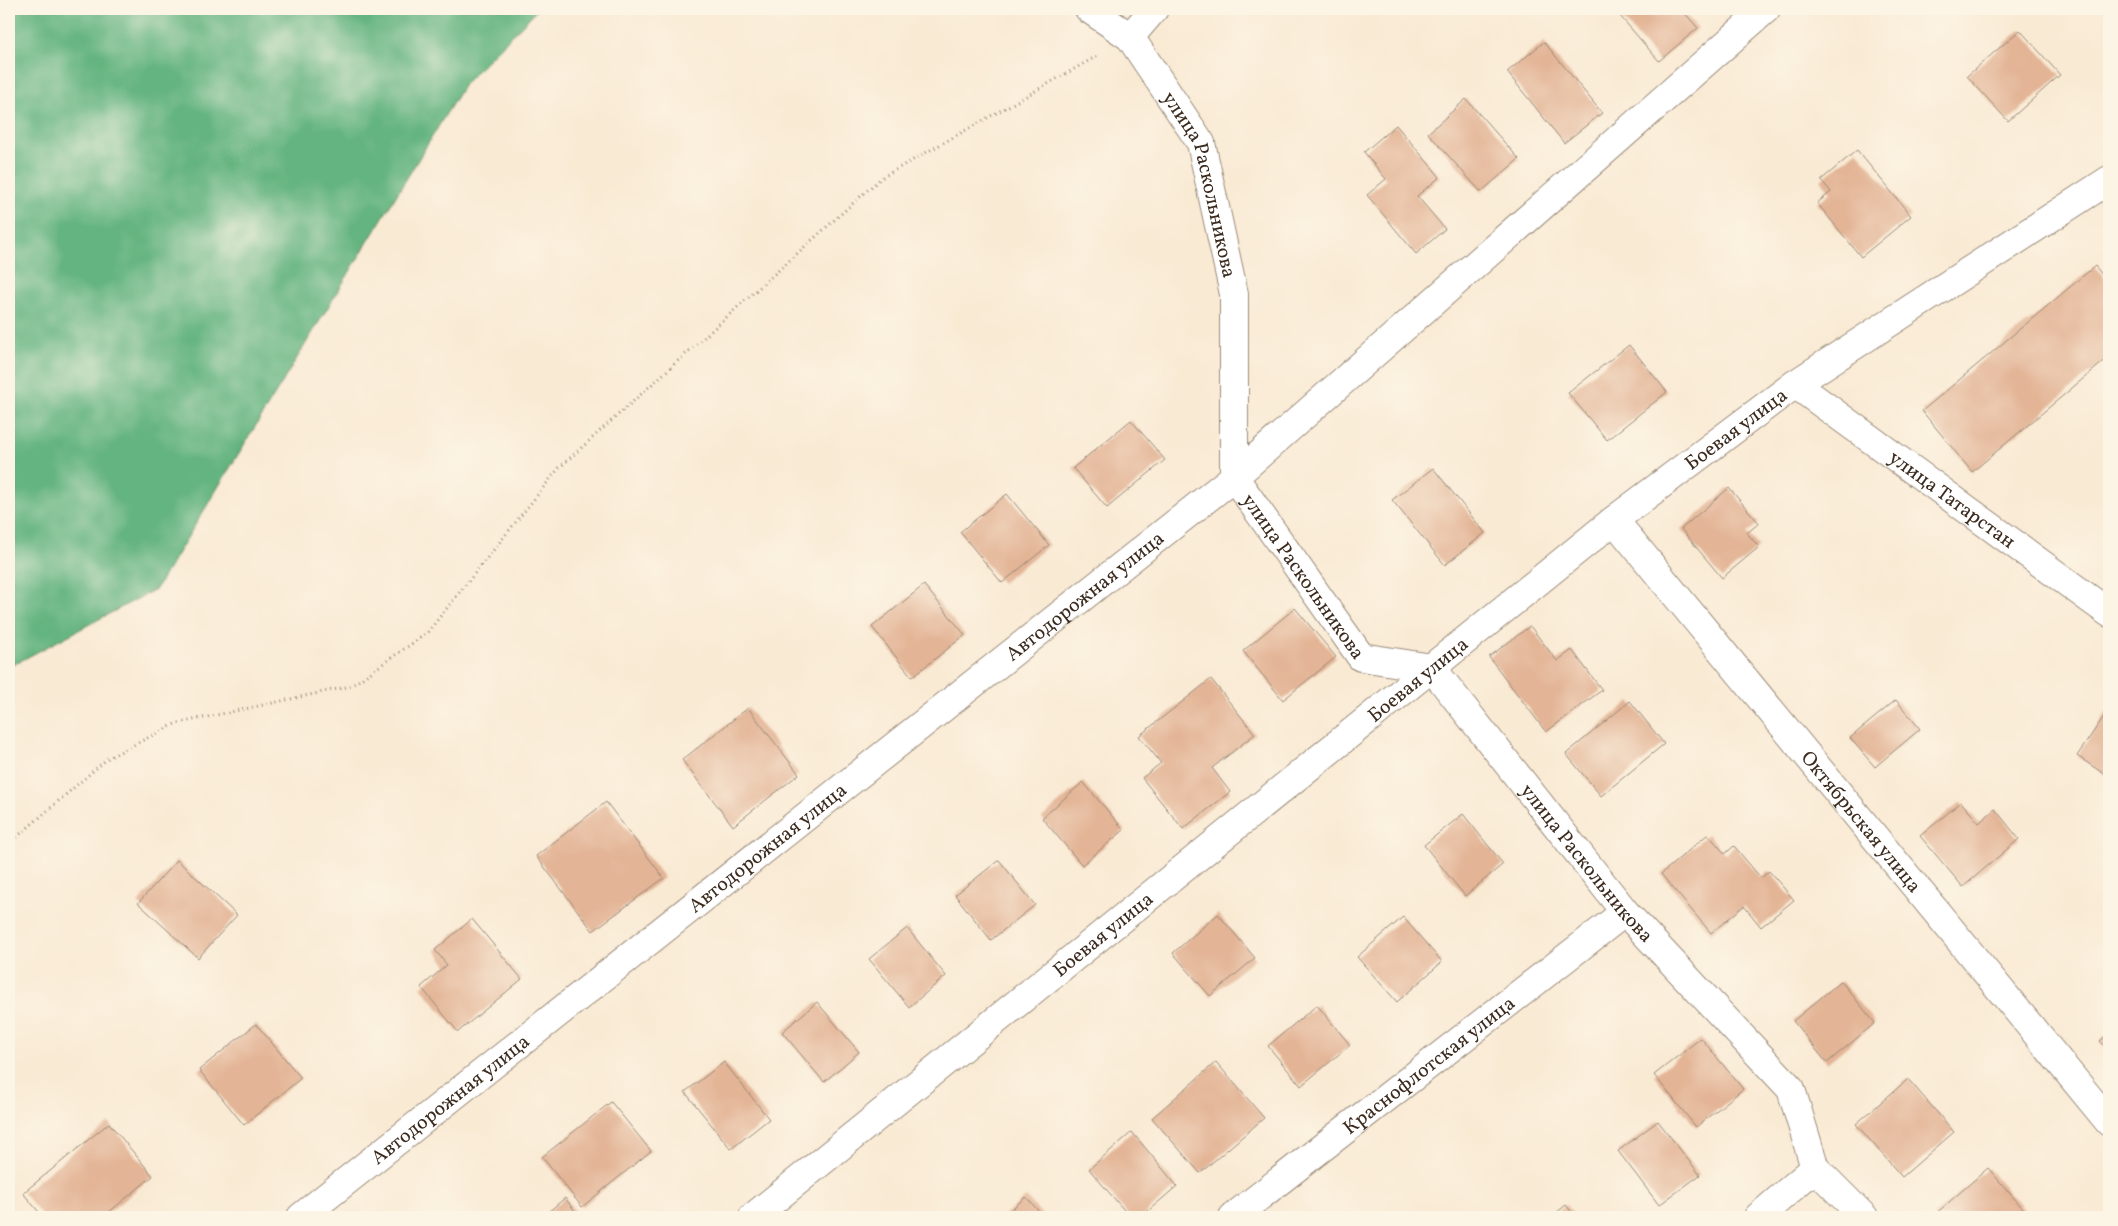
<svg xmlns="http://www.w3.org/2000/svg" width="2118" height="1226" font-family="Vollkorn,serif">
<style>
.forest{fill:#64b480;stroke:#506f4f}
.building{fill:#e3b495}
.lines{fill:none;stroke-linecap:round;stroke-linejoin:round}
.minor-casing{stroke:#9a8a79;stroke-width:30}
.path{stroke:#9a8a79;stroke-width:3;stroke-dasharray:1 4;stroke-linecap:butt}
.minor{stroke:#fff;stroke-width:28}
.labels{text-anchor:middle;stroke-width:4;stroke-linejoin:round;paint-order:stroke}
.street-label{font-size:20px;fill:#3b2a1e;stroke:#fcf5e5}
</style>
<rect width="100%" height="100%" fill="#fcf5e5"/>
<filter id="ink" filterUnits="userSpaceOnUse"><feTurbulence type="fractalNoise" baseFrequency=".02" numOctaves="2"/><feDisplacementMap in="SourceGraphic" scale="10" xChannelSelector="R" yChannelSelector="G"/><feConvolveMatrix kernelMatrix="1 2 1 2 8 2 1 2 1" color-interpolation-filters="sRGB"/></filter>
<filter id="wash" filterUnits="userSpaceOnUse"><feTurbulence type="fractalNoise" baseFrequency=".0096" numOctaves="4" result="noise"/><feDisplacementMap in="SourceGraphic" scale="20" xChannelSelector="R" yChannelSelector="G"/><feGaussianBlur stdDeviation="1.12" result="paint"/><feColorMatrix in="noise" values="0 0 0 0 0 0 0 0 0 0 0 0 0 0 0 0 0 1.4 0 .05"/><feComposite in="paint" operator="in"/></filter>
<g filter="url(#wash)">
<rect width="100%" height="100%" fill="#f9ead4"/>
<path class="forest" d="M9 9H538L465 83 156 589 9 667Z"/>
<g id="blocks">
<path class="building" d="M1614 9H1681L1698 28 1659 61Z
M2020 30 2060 75 2008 121 1967 76Z
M1544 42 1602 113 1564 143 1507 72Z
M1466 99 1519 159 1481 192 1428 133Z
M1396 125 1440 177 1417 196 1445 229 1416 254 1367 195 1386 179 1364 152Z
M1857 150 1911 216 1861 257 1817 203 1831 192 1821 180Z
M2095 266 2109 283V357L1972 472 1922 411Z
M1629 345 1667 392 1607 440 1568 393Z
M1131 420 1165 460 1107 508 1073 468Z
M1433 468 1485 533 1445 565 1392 500Z
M1729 488 1759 523 1747 533 1759 547 1722 578 1681 529Z
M1007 494 1049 545 1002 583 960 532Z
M924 585 965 635 912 677 872 627Z
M1295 608 1336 657 1283 700 1243 651Z
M1530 626 1557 661 1572 650 1602 690 1546 732 1489 657Z
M1211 679 1255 734 1212 768 1230 792 1183 829 1142 778 1161 763 1139 736Z
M1896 700 1920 729 1875 767 1850 738Z
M1630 701 1664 744 1601 796 1566 754Z
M748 708 799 774 733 826 682 760Z
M2109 709V777L2077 756Z
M1083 782 1124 830 1082 865 1042 818Z
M606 802 664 878 593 931 536 856Z
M1961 802 1979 823 1995 809 2019 839 1963 887 1920 836Z
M1463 814 1503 864 1465 896 1424 845Z
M1708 834 1725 854 1734 846 1761 878 1769 871 1794 900 1761 927 1744 906 1711 933 1661 874Z
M177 860 237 915 198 958 138 903Z
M999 860 1035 905 991 940 955 895Z
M1218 914 1255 958 1210 996 1173 953Z
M1403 917 1442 962 1397 1002 1357 957Z
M472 919 522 979 458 1032 421 987 447 965 435 950Z
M907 928 946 976 909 1007 869 959Z
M1841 981 1875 1023 1827 1063 1793 1021Z
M817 1002 859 1052 824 1082 782 1032Z
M1317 1005 1350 1045 1301 1086 1268 1046Z
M256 1024 301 1078 244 1125 199 1070Z
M2109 1033V1051L2100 1041Z
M1701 1038 1743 1089 1696 1127 1654 1075Z
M724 1062 769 1119 731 1149 685 1092Z
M1216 1062 1264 1118 1200 1173 1152 1118Z
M1908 1079 1954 1132 1902 1177 1856 1124Z
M611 1102 651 1151 582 1207 542 1157Z
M1658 1121 1700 1175 1659 1205 1618 1151Z
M109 1123 153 1176 103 1217H43L23 1193Z
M1132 1132 1177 1186 1141 1217H1130L1089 1169Z
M1988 1168 2026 1212 2020 1217H1934L1933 1216Z
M1026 1197 1044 1217H1002Z
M565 1198 580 1217H542Z
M1566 1205 1576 1217H1551Z"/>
</g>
</g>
<g filter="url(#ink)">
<use href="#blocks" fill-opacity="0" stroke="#9a8a79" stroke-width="1"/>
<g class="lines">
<g class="minor-casing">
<g id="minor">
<path id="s1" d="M1089 9 1130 37 1201 143 1234 294V477L1361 657 1432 668 1625 912 1791 1089 1815 1168 1864 1217"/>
<path d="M1130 37 1154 9"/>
<path id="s2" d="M1795 384 2109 613"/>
<path id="s3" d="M1614 520 2109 1122"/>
<path id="s4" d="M301 1217 1234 477 1766 9"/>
<path id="s5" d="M753 1217 1614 520 1795 384 2109 180"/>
<path id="s6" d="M1233 1217 1625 912"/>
<path d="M1758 1217 1815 1168"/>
</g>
</g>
<path class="path" d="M9 844 108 758 175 724 351 686 427 633 559 468 881 178 1099 55"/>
<use href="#minor" class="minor"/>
</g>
</g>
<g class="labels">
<g class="street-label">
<text dy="7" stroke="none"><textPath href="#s1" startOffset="216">улица Раскольникова</textPath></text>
<text dy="7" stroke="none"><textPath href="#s5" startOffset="1260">Боевая улица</textPath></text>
<text dy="7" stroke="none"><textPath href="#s2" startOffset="195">улица Татарстан</textPath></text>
<text dy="7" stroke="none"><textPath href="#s1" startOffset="636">улица Раскольникова</textPath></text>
<text dy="7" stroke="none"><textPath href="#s4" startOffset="1000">Автодорожная улица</textPath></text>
<text dy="7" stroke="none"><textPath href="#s5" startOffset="855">Боевая улица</textPath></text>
<text dy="7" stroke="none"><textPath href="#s3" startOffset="390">Октябрьская улица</textPath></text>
<text dy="7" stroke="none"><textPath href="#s4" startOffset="595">Автодорожная улица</textPath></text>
<text dy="7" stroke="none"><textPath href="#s1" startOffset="1056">улица Раскольникова</textPath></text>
<text dy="7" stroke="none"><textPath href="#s5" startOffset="450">Боевая улица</textPath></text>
<text dy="7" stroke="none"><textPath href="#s6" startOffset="248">Краснофлотская улица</textPath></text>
<text dy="7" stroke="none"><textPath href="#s4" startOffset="190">Автодорожная улица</textPath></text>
</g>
</g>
<rect width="2118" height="1226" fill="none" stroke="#fcf5e5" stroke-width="30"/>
</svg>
